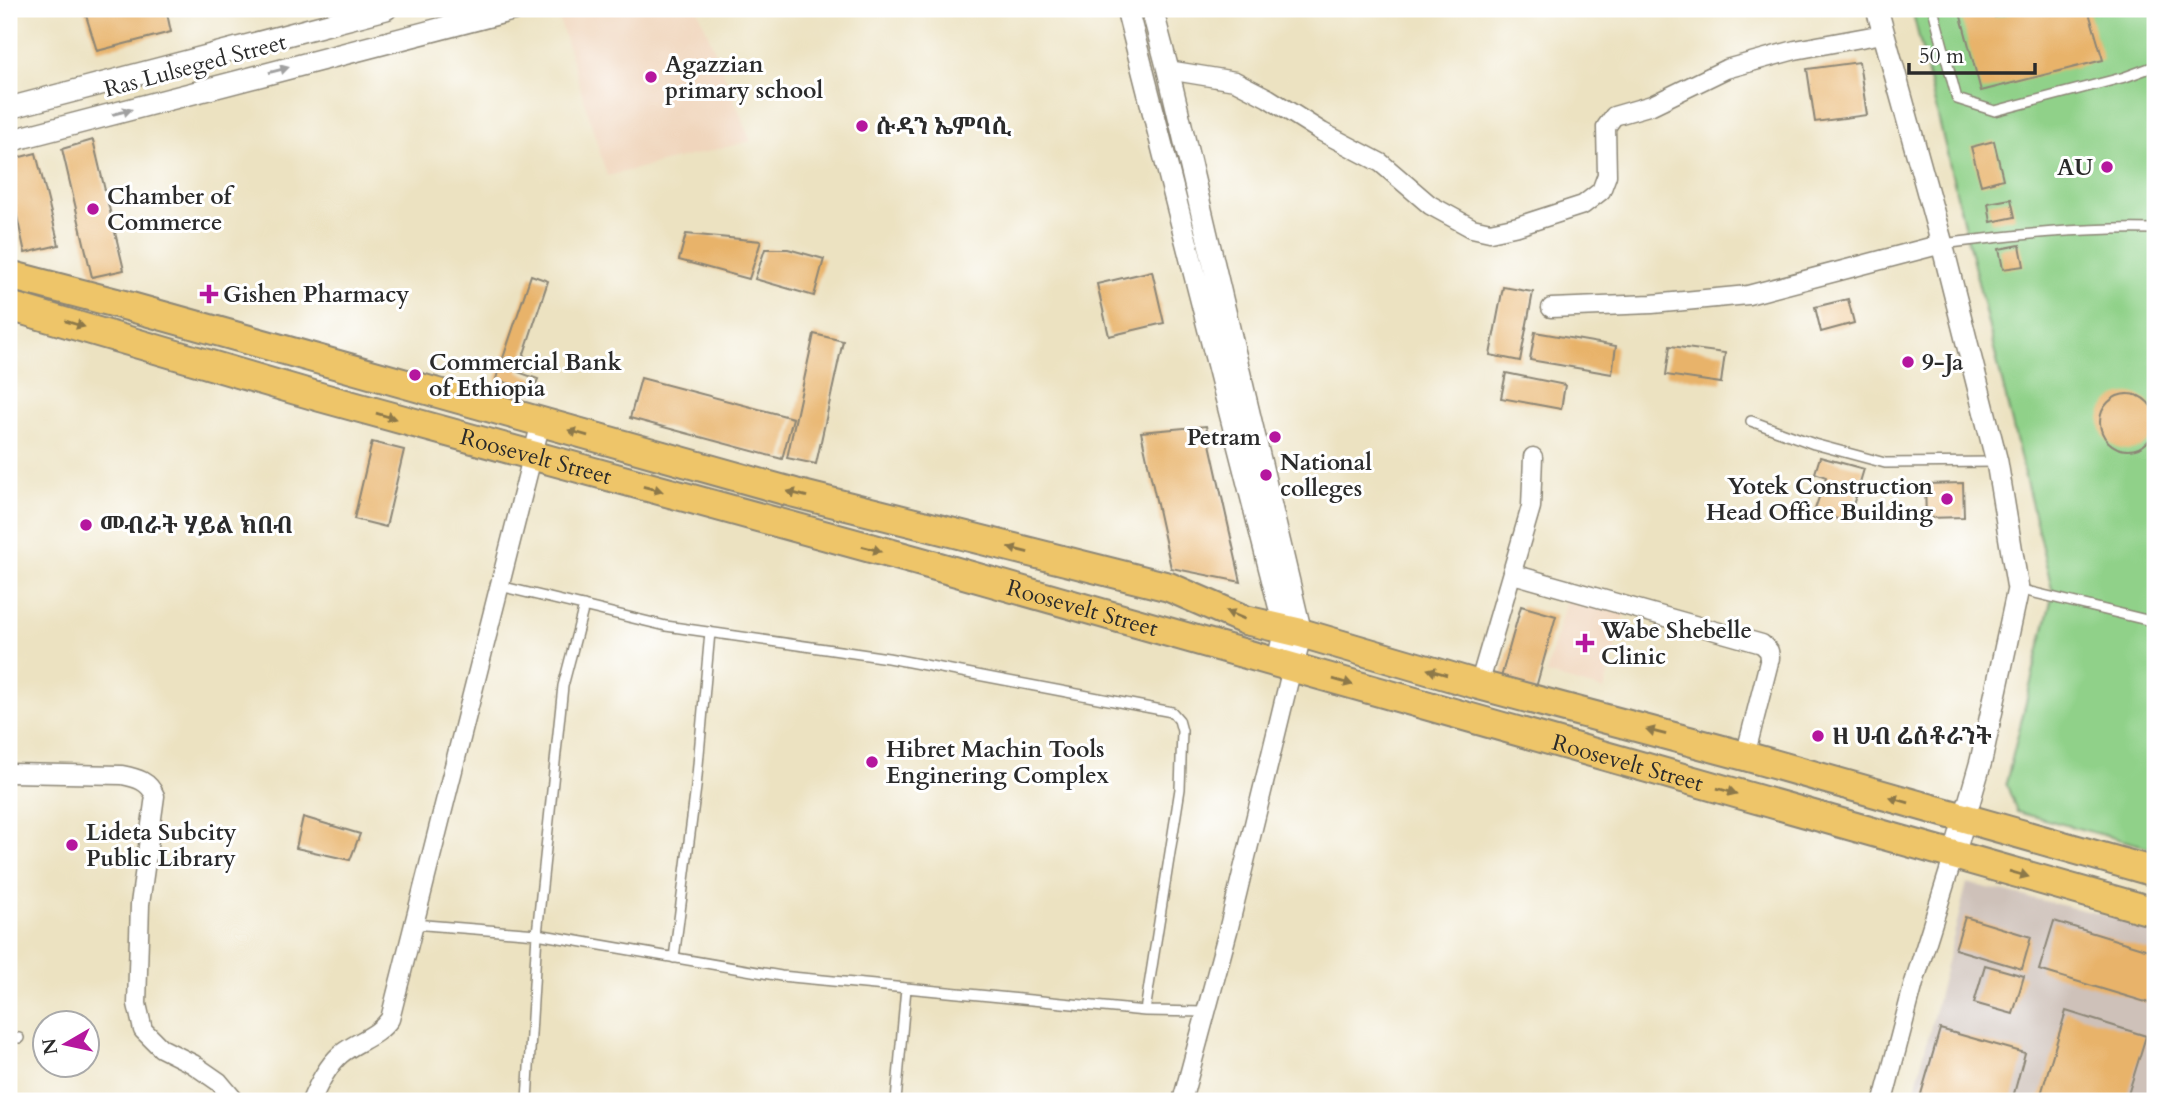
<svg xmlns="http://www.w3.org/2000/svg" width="2164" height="1110" font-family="Cardo,'Noto Serif Ethiopic',serif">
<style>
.built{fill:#f0d5bc}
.industrial{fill:#cec1b9}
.green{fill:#90d189;stroke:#5e7e5a;stroke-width:2}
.building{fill:#e8b36b}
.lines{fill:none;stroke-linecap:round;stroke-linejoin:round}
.service-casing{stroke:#8c8676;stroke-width:12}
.minor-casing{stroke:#8c8676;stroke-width:21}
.tertiary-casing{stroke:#8c8676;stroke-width:24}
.primary-casing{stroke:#8c8676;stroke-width:32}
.service{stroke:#fff;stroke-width:9}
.minor{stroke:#fff;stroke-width:18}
.tertiary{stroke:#fff;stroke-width:21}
.primary{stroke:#eec569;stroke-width:28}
.oneway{fill:#a0a0a0}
.oneway2{fill:#8c784a}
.poi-dot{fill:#b5179e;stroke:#fff;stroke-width:2.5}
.labels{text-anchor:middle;stroke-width:6;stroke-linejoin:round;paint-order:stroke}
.poi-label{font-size:23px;font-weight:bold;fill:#2b2b2b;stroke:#fff;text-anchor:start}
.street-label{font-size:23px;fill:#2b2b2b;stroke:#fff}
</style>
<rect width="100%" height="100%" fill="#fff"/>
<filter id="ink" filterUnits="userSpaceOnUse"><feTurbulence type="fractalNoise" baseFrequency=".0143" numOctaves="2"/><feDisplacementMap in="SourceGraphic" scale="14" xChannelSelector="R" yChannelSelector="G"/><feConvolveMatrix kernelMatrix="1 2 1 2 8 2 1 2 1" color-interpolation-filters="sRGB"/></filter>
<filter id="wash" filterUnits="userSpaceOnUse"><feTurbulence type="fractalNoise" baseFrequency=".00686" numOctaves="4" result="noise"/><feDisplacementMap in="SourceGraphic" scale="28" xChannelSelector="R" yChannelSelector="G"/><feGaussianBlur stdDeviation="1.57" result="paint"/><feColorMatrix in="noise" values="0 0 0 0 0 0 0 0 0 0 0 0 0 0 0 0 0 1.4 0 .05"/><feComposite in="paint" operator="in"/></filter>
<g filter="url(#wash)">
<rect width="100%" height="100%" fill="#ece2c1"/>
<path class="built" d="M571 9H698L751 141 607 176 557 12Z
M1567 596 1625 612 1604 690 1546 674Z"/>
<path class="industrial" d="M1967 883 2155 927V1066L2146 1101H1912Z"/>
<path class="green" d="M1912 9H2155V849L2017 812 2006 783 2053 593Z"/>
<g id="blocks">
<path class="building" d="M84 9H166L171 32 97 51Z
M1959 9H1993L1995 17 2029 9H2088L2103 60 1981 91Z
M1859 62 1867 115 1815 122 1807 69Z
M93 140 124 270 92 277 62 149Z
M1994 141 2003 179 1981 185 1971 147Z
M36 153 59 245 25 253 9 180V160Z
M2011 199 2015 217 1991 222 1988 203Z
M686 234 761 241 749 279 679 260Z
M2020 245 2024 266 2003 269 1999 249Z
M765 249H788L824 259 814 296 755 279Z
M1152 271 1164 323 1109 336 1097 284Z
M531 275 548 281 518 372 538 379 533 392 496 379Z
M1503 287 1533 292 1520 361 1490 355Z
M1848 299 1854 323 1821 332 1815 307Z
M1535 332 1616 346 1612 374 1530 360Z
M814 334 843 341 816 464 787 458Z
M1670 346 1725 353 1721 383 1666 375Z
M1506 373 1565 385 1561 409 1501 398Z
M641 378 793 418 782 459 630 418Z
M2100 422a28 28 0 1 1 56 0a28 28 0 1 1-56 0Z
M1206 426 1241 582 1171 568 1141 432Z
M372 442 404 450 386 527 354 519Z
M1820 457 1864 469 1848 522 1814 512 1826 477 1815 473Z
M1963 483 1964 517 1926 518 1925 484Z
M1521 606 1556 616 1535 691 1500 681Z
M303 817 360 834 350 860 296 848Z
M1965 917 2031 937 2022 969 1955 949Z
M2054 921 2155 952V984L2149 1003 2039 970Z
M1985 965 2024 976 2013 1014 1974 1003Z
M2066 1011 2146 1036 2126 1101H2039Z
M1940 1029 2025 1053 2012 1101H1919Z"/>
</g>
</g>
<g filter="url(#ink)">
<use href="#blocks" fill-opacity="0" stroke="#8c8676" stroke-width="2"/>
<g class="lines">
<g class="service-casing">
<path id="service" d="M1933 9 1957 99 1995 111 2125 77 2155 66
M1942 244C2013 235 2084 227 2155 229
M1751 421 1814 444 1885 463 1996 462
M500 586 666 626 888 658 1172 712 1179 720 1182 731 1180 789 1145 1011
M2018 589 2155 622
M413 924 537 934 781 976 1145 1011 1207 1012
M674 958 696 787 710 632
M9 1037 19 1038
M527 1101 537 934 563 686 584 606
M896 1101 906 988"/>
</g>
<g class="minor-casing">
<path id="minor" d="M1168 70 1235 81 1268 98 1322 132 1381 163 1430 205 1472 228 1490 232 1518 226 1583 205 1601 191 1607 175 1606 127 1614 116 1652 105 1726 69 1795 50 1883 34
M1551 308 1652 304 1748 295 1942 244
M1513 574 1762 644 1769 651 1770 658 1745 756
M1479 685 1531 507 1533 457
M9 773 122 775C137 778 149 781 155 796L140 904 137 1004 143 1030 161 1048 193 1064 219 1082 235 1101
M311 1101C318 1085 327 1066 341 1054 357 1041 377 1037 390 1019L541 422
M1182 1101 1228 931 1292 668
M1883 1101 1914 983 1954 855"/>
</g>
<g class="tertiary-casing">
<path id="tertiary" d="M1127 9 1285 629 1277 665
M1152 9 1168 70 1301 633 1292 668
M1877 9 1942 244 1997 462 2018 589 1981 761 1954 855
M9 108 386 9
M9 141 516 9"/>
</g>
<g class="primary-casing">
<g id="primary">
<path d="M9 275 124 305 795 493 1169 587 1245 620 1301 633 1479 685 1745 756 2155 872"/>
<path id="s1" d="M9 306 320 397 918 561 2155 912"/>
</g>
</g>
<use href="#service" class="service"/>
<use href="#minor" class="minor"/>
<use href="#tertiary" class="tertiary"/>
<use href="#primary" class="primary"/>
</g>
<defs><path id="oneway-solid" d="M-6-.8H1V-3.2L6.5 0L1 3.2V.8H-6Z" transform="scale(1.75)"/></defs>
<g class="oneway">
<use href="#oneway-solid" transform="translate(279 70) rotate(-15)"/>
<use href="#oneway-solid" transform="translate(122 112) rotate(-15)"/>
</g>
<g class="oneway2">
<use href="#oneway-solid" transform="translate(75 324) rotate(17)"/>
<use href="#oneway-solid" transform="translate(386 416) rotate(16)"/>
<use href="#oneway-solid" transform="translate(578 433) rotate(-164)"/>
<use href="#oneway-solid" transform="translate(653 489) rotate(15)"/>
<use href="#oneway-solid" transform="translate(797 494) rotate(-165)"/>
<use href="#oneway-solid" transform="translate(872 549) rotate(15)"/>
<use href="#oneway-solid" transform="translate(1018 550) rotate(-166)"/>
<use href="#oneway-solid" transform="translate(1235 615) rotate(-157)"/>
<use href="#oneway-solid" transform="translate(1437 672) rotate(-164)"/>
<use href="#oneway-solid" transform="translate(1343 682) rotate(16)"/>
<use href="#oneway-solid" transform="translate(1656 732) rotate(-165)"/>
<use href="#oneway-solid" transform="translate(1727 791) rotate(16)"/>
<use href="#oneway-solid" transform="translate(1899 800) rotate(-164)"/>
<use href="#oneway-solid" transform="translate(2019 874) rotate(16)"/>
</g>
</g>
<g class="poi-dot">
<circle cx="651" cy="77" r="7"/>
<circle cx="862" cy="126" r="7"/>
<circle cx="2107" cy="167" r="7"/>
<circle cx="93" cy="209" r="7"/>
<path d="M205.5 283.5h7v7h7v7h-7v7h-7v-7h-7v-7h7z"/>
<circle cx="1908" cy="362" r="7"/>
<circle cx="415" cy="375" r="7"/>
<circle cx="1275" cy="437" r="7"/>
<circle cx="1266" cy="475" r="7"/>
<circle cx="1947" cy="499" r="7"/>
<circle cx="86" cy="525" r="7"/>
<path d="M1581.5 632.5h7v7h7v7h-7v7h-7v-7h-7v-7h7z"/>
<circle cx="1818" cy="736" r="7"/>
<circle cx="872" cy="762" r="7"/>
<circle cx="72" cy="845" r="7"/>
</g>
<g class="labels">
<g class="poi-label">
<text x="665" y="72">Agazzian<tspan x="665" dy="26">primary school</tspan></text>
<text x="876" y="134">ሱዳን ኤምባሲ</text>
<text x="2093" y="175" text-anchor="end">AU</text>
<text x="107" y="204">Chamber of<tspan x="107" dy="26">Commerce</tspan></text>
<text x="223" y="302">Gishen Pharmacy</text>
<text x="429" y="370">Commercial Bank<tspan x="429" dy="26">of Ethiopia</tspan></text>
<text x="1922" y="370">9-Ja</text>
<text x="1261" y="445" text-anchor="end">Petram</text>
<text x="1280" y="470">National<tspan x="1280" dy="26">colleges</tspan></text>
<text x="1933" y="494" text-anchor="end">Yotek Construction<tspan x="1933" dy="26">Head Office Building</tspan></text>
<text x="100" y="533">መብራት ሃይል ክበብ</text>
<text x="1601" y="638">Wabe Shebelle<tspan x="1601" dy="26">Clinic</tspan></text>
<text x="1832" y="744">ዘ ሀብ ሬስቶራንት</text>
<text x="886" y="757">Hibret Machin Tools<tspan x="886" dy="26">Enginering Complex</tspan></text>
<text x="86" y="840">Lideta Subcity<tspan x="86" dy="26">Public Library</tspan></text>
</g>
<g class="street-label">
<text transform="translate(195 65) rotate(-15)" y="8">Ras Lulseged Street</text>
<text dy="8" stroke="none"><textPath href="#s1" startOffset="548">Roosevelt Street</textPath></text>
<text dy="8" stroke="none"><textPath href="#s1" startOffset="1115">Roosevelt Street</textPath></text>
<text dy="8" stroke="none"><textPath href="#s1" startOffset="1682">Roosevelt Street</textPath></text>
</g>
</g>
<rect width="2164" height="1110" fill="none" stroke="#fff" stroke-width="35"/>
<g transform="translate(66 1044) rotate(261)"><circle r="33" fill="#ffffff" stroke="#aaaaaa" stroke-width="2"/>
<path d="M0-5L12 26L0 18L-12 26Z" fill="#b5179e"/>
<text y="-10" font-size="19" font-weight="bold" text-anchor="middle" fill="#2b2b2b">N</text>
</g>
<path d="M1909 63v10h126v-10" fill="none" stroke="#2b2b2b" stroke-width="3.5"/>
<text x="1919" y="63" font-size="21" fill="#2b2b2b" stroke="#ffffff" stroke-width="5" paint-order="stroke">50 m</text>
</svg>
